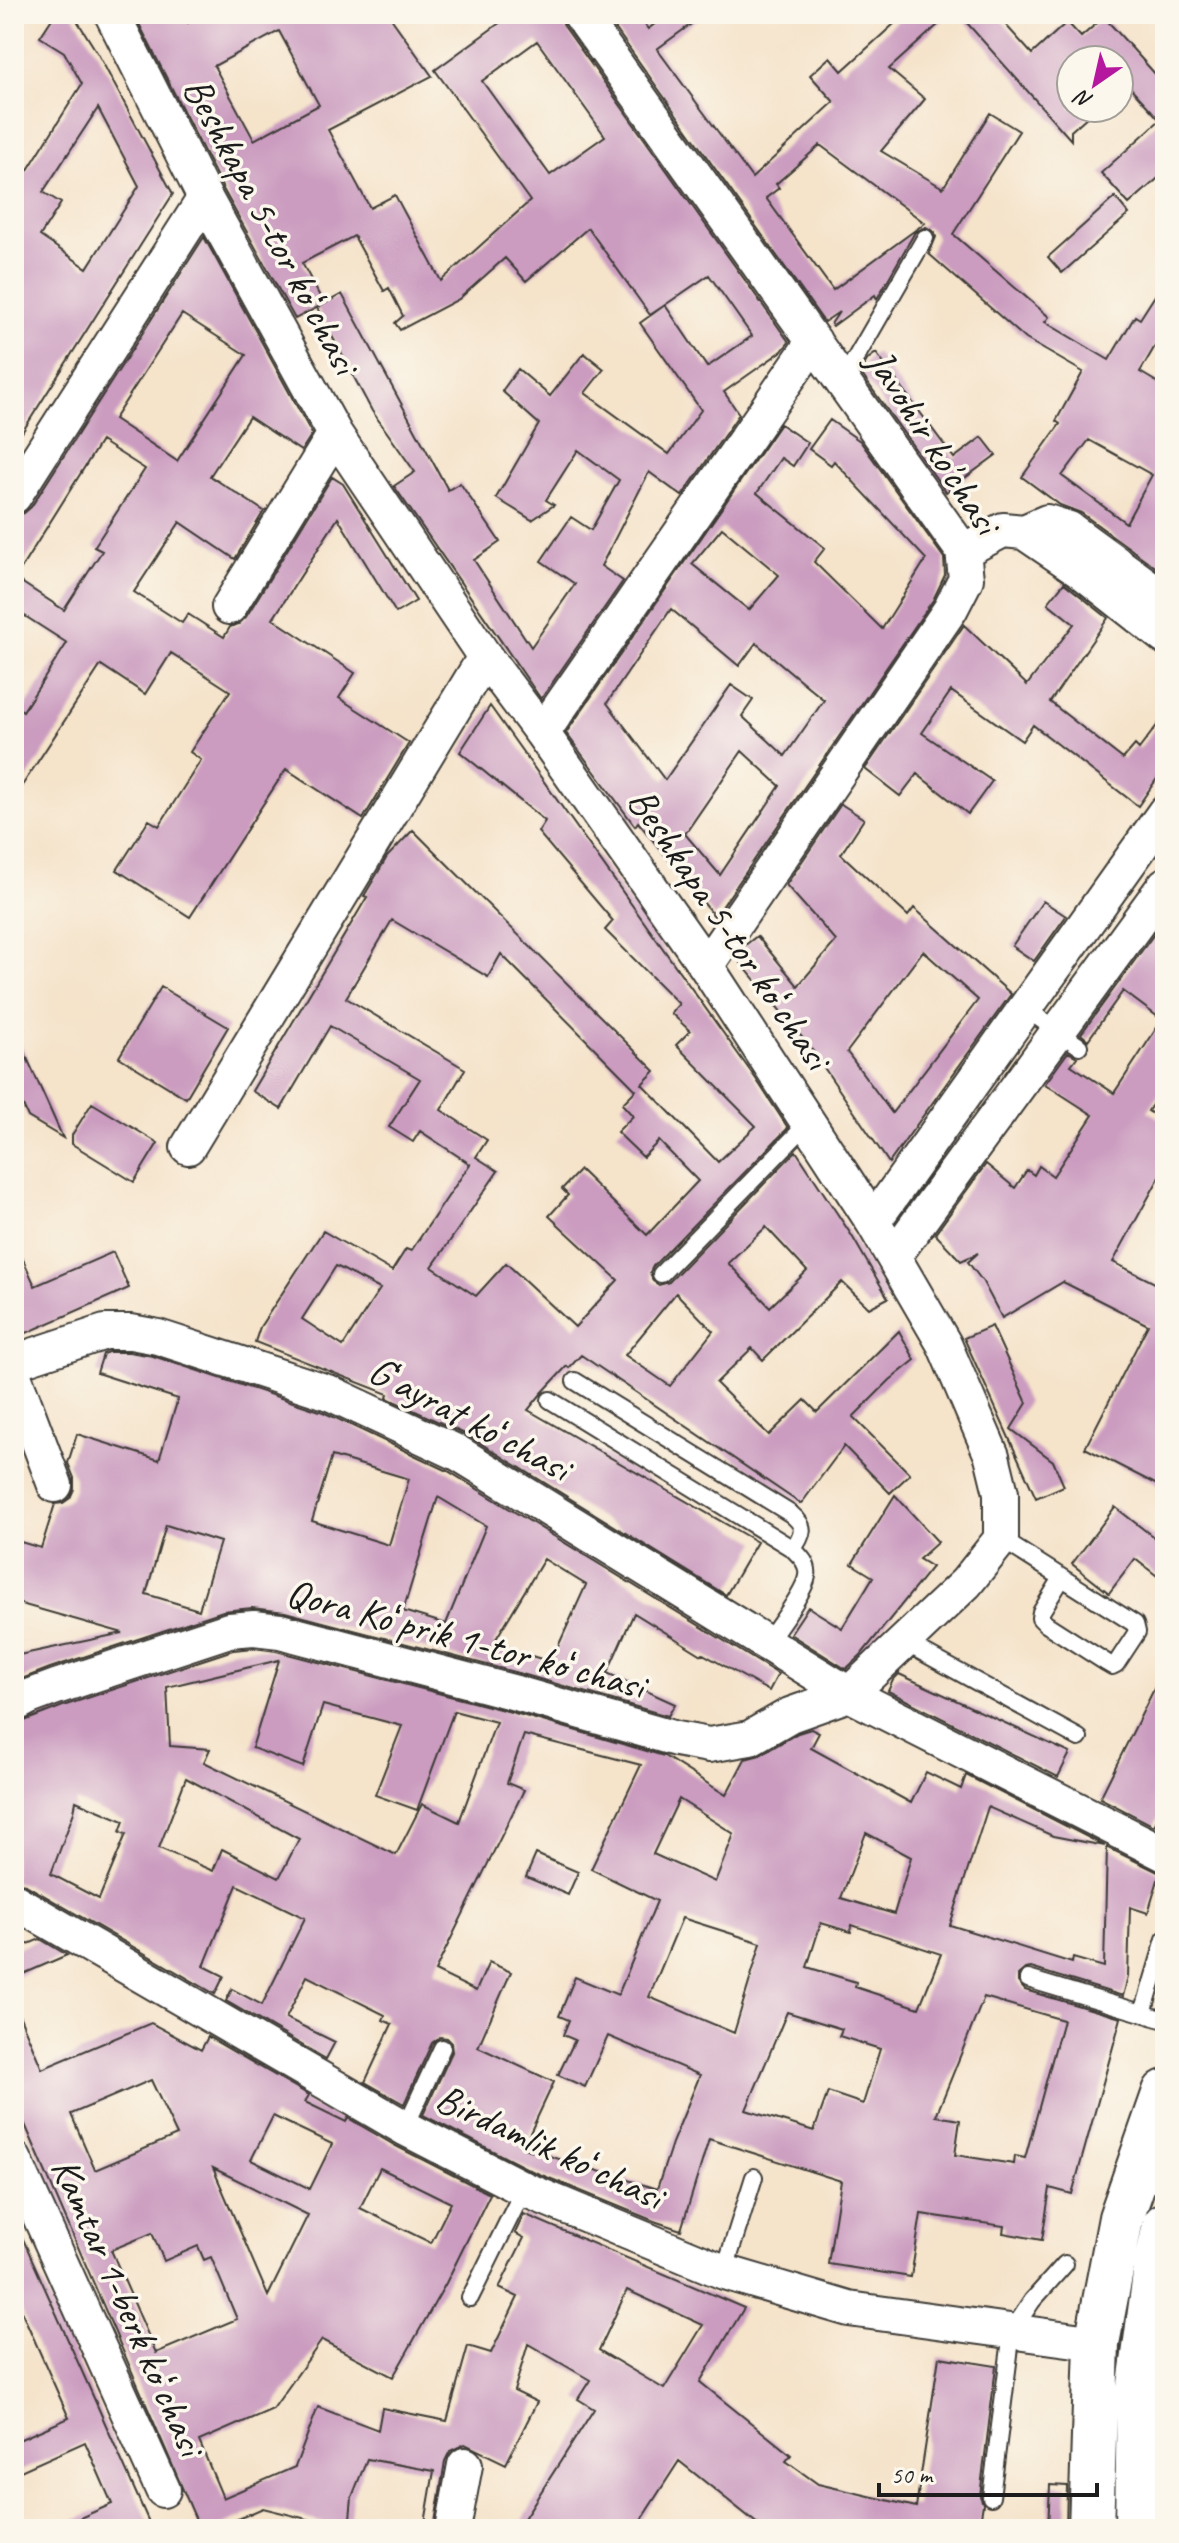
<svg xmlns="http://www.w3.org/2000/svg" width="1179" height="2543" font-family="Caveat,sans-serif">
<style>
.building{fill:#cb9cc0;fill-rule:evenodd}
.lines{fill:none;stroke-linecap:round;stroke-linejoin:round}
.service-casing{stroke:#3d3a36;stroke-width:20}
.minor-casing{stroke:#3d3a36;stroke-width:38}
.primary-casing{stroke:#3d3a36;stroke-width:48}
.service{stroke:#fff;stroke-width:16}
.minor{stroke:#fff;stroke-width:34}
.primary{stroke:#fff;stroke-width:44}
.labels{text-anchor:middle;stroke-width:7;stroke-linejoin:round;paint-order:stroke}
.street-label{font-size:40px;fill:#1c1c1c;stroke:#fbf7ec}
</style>
<rect width="100%" height="100%" fill="#fbf7ec"/>
<filter id="ink" filterUnits="userSpaceOnUse"><feTurbulence type="fractalNoise" baseFrequency=".0125" numOctaves="2"/><feDisplacementMap in="SourceGraphic" scale="16" xChannelSelector="R" yChannelSelector="G"/><feConvolveMatrix kernelMatrix="1 2 1 2 8 2 1 2 1" color-interpolation-filters="sRGB"/></filter>
<filter id="wash" filterUnits="userSpaceOnUse"><feTurbulence type="fractalNoise" baseFrequency=".006" numOctaves="4" result="noise"/><feDisplacementMap in="SourceGraphic" scale="32" xChannelSelector="R" yChannelSelector="G"/><feGaussianBlur stdDeviation="1.8" result="paint"/><feColorMatrix in="noise" values="0 0 0 0 0 0 0 0 0 0 0 0 0 0 0 0 0 1.4 0 .05"/><feComposite in="paint" operator="in"/></filter>
<g filter="url(#wash)">
<rect width="100%" height="100%" fill="#f5e3ca"/>
<g id="blocks">
<path class="building" d="M55 14H73L98 54 173 194 14 445V192L82 84 64 52 40 37ZM98 108 139 186 87 268 40 236 61 203 43 192Z
M134 14H183L188 23 204 14H388L432 76 328 130 370 208 395 195 441 281 530 201 435 70 512 14H560L564 26 789 342 782 351 724 392 739 414 682 496 649 472 601 566 623 581 541 699 394 486 415 472 372 411 317 308 342 294 448 490 460 483 500 542 474 560 531 647 575 584 541 561 571 517 591 530 619 480 578 450 546 500 554 505 532 520 496 498 539 424 502 391 518 369 550 396 584 353 604 369 585 393 669 454 701 410 640 323 665 305 650 315 588 228 526 281 505 258 459 299 400 330 395 323 403 316 389 288 384 291 354 236 302 263 324 304 295 319 223 189ZM279 31 319 105 254 140 214 66ZM537 41 605 136 550 175 482 81ZM709 275 752 336 707 367 665 305Z
M605 14H637L648 29 668 14H705L657 49 752 178 834 102 810 75 830 57 842 71 905 14H950L889 69 925 99 881 151 943 188 990 113 1019 131 953 234 1049 317 1045 322 1109 360 1135 316 1140 319 1165 280V329L1140 372 1165 387V574L1081 513 1060 505 1022 477 1060 424 1056 421 1083 372 1026 339 929 254 936 237 934 232 926 227 915 232 877 299 875 295 833 326 831 324 839 312 824 322ZM820 145 925 223 833 290 766 198 779 188 776 184ZM1089 440 1152 475 1126 523 1062 476Z
M959 14H996L1032 54 1067 22 1081 37 1104 17 1165 85V172L1129 204 1101 173 1160 120 1129 86 1119 96V60H1071V108H1097L1071 131V140Z
M1115 197 1129 214 1062 273 1048 257Z
M204 237 312 434 301 451 249 417 210 476 264 511 235 559 180 522 134 592 182 623 188 614 224 637 230 627 239 624 246 617 332 477 343 484 416 601 396 613 338 518 273 619 355 673 339 698 409 743 363 819 286 769 190 917 117 870 149 820 159 826 201 760 190 752 230 691 171 653 145 694 101 665 14 798V705L23 711 67 643 14 609V516L24 513 31 507ZM182 314 246 355 177 461 114 419ZM101 441 145 469 94 547 102 551 64 610 15 578Z
M876 353 954 458 982 437 996 455 946 492 860 372 868 359Z
M830 420 860 441 944 558 945 575 933 600 715 917 638 822 635 826 566 733 780 424 808 443 793 466 781 458 757 493 825 548 814 562 882 629 926 559 834 461 831 465 809 449ZM722 528 779 575 749 610 692 564ZM671 609 739 666 756 643 824 700 785 756 742 716 753 700 731 685 665 780 607 703ZM742 751 780 786 720 875 685 834Z
M1064 583 1108 618 1050 702 1123 759 1135 745 1139 749 1165 715V767L1138 806 1033 725 1022 741 951 691 922 733 992 781 968 814 917 774 900 796 865 769 964 625 1027 685 1074 624 1048 603Z
M490 706 756 1079 788 1128 653 1266 650 1272 653 1281 659 1285 669 1282 796 1151 852 1236 888 1298 869 1308 842 1282 763 1360 752 1348 716 1383 769 1435 805 1400 817 1412 899 1331 915 1360 890 1380 853 1417 910 1474 890 1493 844 1446 801 1504 581 1355 569 1368 567 1366 541 1394 528 1410 757 1542 726 1595 467 1435 387 1398 388 1394 255 1342 260 1327 323 1231 392 1271 406 1249 411 1251 470 1164 420 1131 413 1142 389 1127 420 1079 330 1026 281 1109 252 1091 367 897 364 896 387 857 413 830 655 1071 642 1084 718 1162 756 1126 676 1045 690 1031 671 1013 679 1004 605 930 613 921 538 832 545 821 460 752ZM392 920 488 977 501 954 636 1090 622 1104 633 1116 617 1132 643 1157 659 1141 698 1181 647 1235 580 1170 562 1189 568 1195 549 1216 618 1280 575 1327 506 1263 476 1296 432 1267 498 1171 476 1157 487 1140 441 1110 465 1069 346 998ZM766 1227 807 1271 770 1307 728 1263ZM336 1266 380 1289 343 1346 302 1319ZM676 1293 713 1331 670 1386 625 1355Z
M841 804 864 819 841 854 908 916 914 908 1011 994 889 1163 810 1047 736 957 744 946 757 936 798 986 836 941 786 885ZM923 951 978 1000 892 1113 847 1052Z
M1043 901 1066 916 1034 961 1012 946Z
M1165 919V1085L1148 1111 1165 1122V1167L1113 1262 1165 1288V1489L1085 1448 1148 1325 1063 1282 1002 1318 983 1282 968 1262 978 1253 961 1261 935 1234 986 1164 1015 1188 1027 1170 1034 1175 1039 1166 1053 1176 1093 1115 1045 1084 1068 1052 1077 1057 1071 1065 1114 1093 1162 1020 1123 991 1088 1040 1081 1034Z
M161 987 228 1027 186 1098 119 1057Z
M14 1029 63 1138 28 1117 14 1086Z
M92 1103 158 1143 134 1182 72 1144V1135Z
M14 1239 35 1286 113 1252 129 1288 22 1335 14 1316Z
M992 1326 1027 1403 1011 1429 1053 1461 1064 1486 1036 1498 964 1338Z
M108 1352H129L153 1356 323 1412 448 1471 778 1674 769 1691 703 1654 702 1655 634 1613 607 1673 675 1704 668 1716 522 1674 285 1612 252 1608 223 1611 50 1668 14 1682V1656L123 1633 14 1602V1540L41 1548 55 1504 63 1503 70 1498 74 1489V1478L68 1463 77 1434 159 1460 178 1399 97 1373 103 1354ZM332 1456 409 1479 389 1545 312 1521ZM438 1497 486 1526 446 1624 403 1611ZM166 1525 220 1542 199 1610 146 1594ZM544 1559 586 1585 551 1662 493 1644Z
M895 1495 938 1542 919 1559 932 1567 861 1655 846 1669 790 1634 808 1607 842 1628 873 1577 852 1564Z
M1115 1507 1165 1546V1582L1135 1559 1109 1593 1072 1564Z
M254 1648 276 1651 511 1712 664 1756 726 1795 745 1759 760 1755 798 1733 811 1729 819 1733 811 1748 911 1803 926 1772 961 1789 966 1775 1105 1846 1053 1836 988 1807 950 1925 1072 1963 1073 1958 1104 1967 1107 1847 1160 1873 1148 1913 1130 1907 1128 1977 1123 1996 1031 1968 1025 1969 1018 1975V1982L1025 1990 1121 2018 1072 2194 1050 2188 1042 2240 1003 2233 1004 2226 921 2214 911 2277 828 2264 841 2181 709 2139 681 2230 654 2221 532 2171 423 2115 452 2052 451 2042 447 2038 440 2037 432 2043 404 2104 365 2082 392 2024 383 2020 385 2015 307 1976 286 2018 335 2042 326 2059 226 2001 232 1989 262 2005 305 1918 237 1885 204 1966 224 1976 215 1994 24 1884 14 1881V1725L63 1706 233 1650ZM279 1660 252 1748 303 1767 323 1705 402 1726 375 1795 417 1810 454 1711 496 1722 459 1822 422 1804 396 1855 204 1762 210 1749 170 1746 167 1687ZM524 1735 641 1765 591 1869 657 1901 618 1995 575 1977 559 2016 569 2020 563 2035 575 2040 558 2075 585 2087 608 2036 700 2075 672 2143 657 2189 523 2148 554 2082 478 2047 511 1972 489 1962 476 1991 435 1971 524 1790 507 1783ZM186 1778 299 1839 279 1878 222 1849 213 1871 159 1848ZM679 1799 734 1834 715 1882 653 1854ZM76 1801 124 1821 120 1832 126 1834 99 1899 51 1874 74 1812ZM866 1833 911 1857 894 1914 841 1898ZM682 1918 761 1943 734 2033 649 1997ZM821 1923 851 1932 852 1925 941 1954 919 2008 855 1987 856 1982 807 1967ZM984 1997 1063 2020 1025 2158 1015 2156 1014 2164 955 2155 960 2120 936 2116ZM787 2012 842 2029 839 2036 880 2049 863 2104 828 2092 814 2131 746 2110Z
M1165 1667V1804L1154 1826 1100 1798Z
M899 1674 1070 1753 1058 1777 888 1691 893 1680Z
M536 1854 578 1872 568 1895 526 1877Z
M40 1939 67 1955 14 1978V1950Z
M14 2003 42 2069 151 2023 201 2050 208 2037 309 2095 305 2102 346 2122 348 2118 396 2146 490 2194 446 2283 393 2377 322 2340 273 2409 199 2441 223 2498 295 2467 318 2407 378 2430 382 2408 447 2421 468 2346 491 2353 518 2297 499 2288 524 2238 515 2233 524 2214 744 2308 700 2382 791 2455 786 2461 818 2484 916 2507 939 2357 996 2366 980 2496 983 2504 979 2529H872L845 2523 842 2529H764L679 2461 635 2529H538L523 2520 594 2409 578 2399 590 2380 528 2344 514 2391 537 2402 506 2464 465 2444 450 2451 445 2461 434 2529H424L434 2471 367 2459 352 2497 349 2529H322L323 2523 263 2508 215 2529H200L14 2099ZM151 2080 177 2135 95 2170 71 2114ZM273 2116 332 2144 310 2189 251 2160ZM213 2168 308 2215 268 2296ZM380 2168 451 2203 431 2243 360 2208ZM152 2233 164 2261 198 2246 204 2260 211 2257 237 2319 156 2353 111 2250ZM627 2290 703 2325 664 2389 599 2350Z
M14 2219 97 2405 152 2529H55L112 2504 85 2442 14 2474V2442L69 2418 14 2294Z
M1050 2485 1067 2486 1066 2529H1048Z"/>
</g>
</g>
<g filter="url(#ink)">
<use href="#blocks" fill-opacity="0" stroke="#3d3a36" stroke-width="2"/>
<g class="lines">
<g class="service-casing">
<path id="service" d="M843 380 925 238
M1026 1009 1079 1046
M661 1274 809 1122
M575 1381 791 1514C807 1527 803 1533 793 1549
M550 1400 793 1549C800 1556 809 1564 807 1576 805 1592 776 1629 767 1643
M1001 1539 1135 1624 1137 1632 1116 1664 1112 1666 1107 1663 1046 1624 1040 1618 1041 1612 1062 1578
M904 1642 1079 1738
M1028 1979 1165 2020
M1143 2013 1165 1939
M405 2128 442 2048
M724 2272 754 2177
M470 2298 524 2189
M991 2497 1012 2331 1032 2301 1065 2264"/>
</g>
<g class="minor-casing">
<path id="minor" d="M580 14 963 551 966 579 950 610 706 966
M14 496 205 198
M1024 532 1047 522 1069 529 1165 599
M963 551 1003 530 1024 532 1080 570 1165 637
M229 607 335 434
M542 733 814 341
M188 1147 485 657
M873 1222 1165 812
M894 1256 1165 885
M14 1362 105 1332H131L158 1337 330 1393 458 1453 849 1694 1165 1854
M14 1376 55 1485
M14 1705 29 1697 56 1687 229 1630 254 1628 280 1631 516 1693 676 1739 709 1745 750 1738 790 1715 849 1694 966 1583 1001 1539V1493L992 1456 944 1344 873 1222 706 966 542 733 485 657 335 434 205 198 112 14
M14 1901 405 2128 524 2189 724 2272 849 2309 1097 2343
M14 2159 163 2490
M453 2529 465 2465"/>
</g>
<g class="primary-casing">
<path id="primary" d="M1091 2529 1097 2343 1121 2218 1165 2092
M1137 2529 1139 2392 1156 2268 1165 2225"/>
</g>
<use href="#service" class="service"/>
<use href="#minor" class="minor"/>
<use href="#primary" class="primary"/>
</g>
</g>
<g class="labels">
<g class="street-label">
<text transform="translate(272 225) rotate(62)" y="14">Beshkapa 5-tor koʻchasi</text>
<text transform="translate(934 441) rotate(57)" y="14">Javohir ko'chasi</text>
<text transform="translate(730 928) rotate(56)" y="14">Beshkapa 5-tor koʻchasi</text>
<text transform="translate(470 1418) rotate(28)" y="14">Gʻayrat koʻchasi</text>
<text transform="translate(466 1638) rotate(15)" y="14">Qora Koʻprik 1-tor koʻchasi</text>
<text transform="translate(550 2146) rotate(25)" y="14">Birdamlik koʻchasi</text>
<text transform="translate(129 2306) rotate(66)" y="14">Kamtar 1-berk koʻchasi</text>
</g>
</g>
<rect width="1179" height="2543" fill="none" stroke="#fbf7ec" stroke-width="48"/>
<g transform="translate(1095 84) rotate(214)"><circle r="38" fill="#fbf7ec" stroke="#a29f99" stroke-width="2"/>
<path d="M0-6L14 30L0 20L-14 30Z" fill="#b5179e"/>
<text y="-12" font-size="22" font-weight="bold" text-anchor="middle" fill="#1c1c1c">N</text>
</g>
<path d="M879 2483v12h218v-12" fill="none" stroke="#1c1c1c" stroke-width="4"/>
<text x="891" y="2483" font-size="24" fill="#1c1c1c" stroke="#fbf7ec" stroke-width="6" paint-order="stroke">50 m</text>
</svg>
